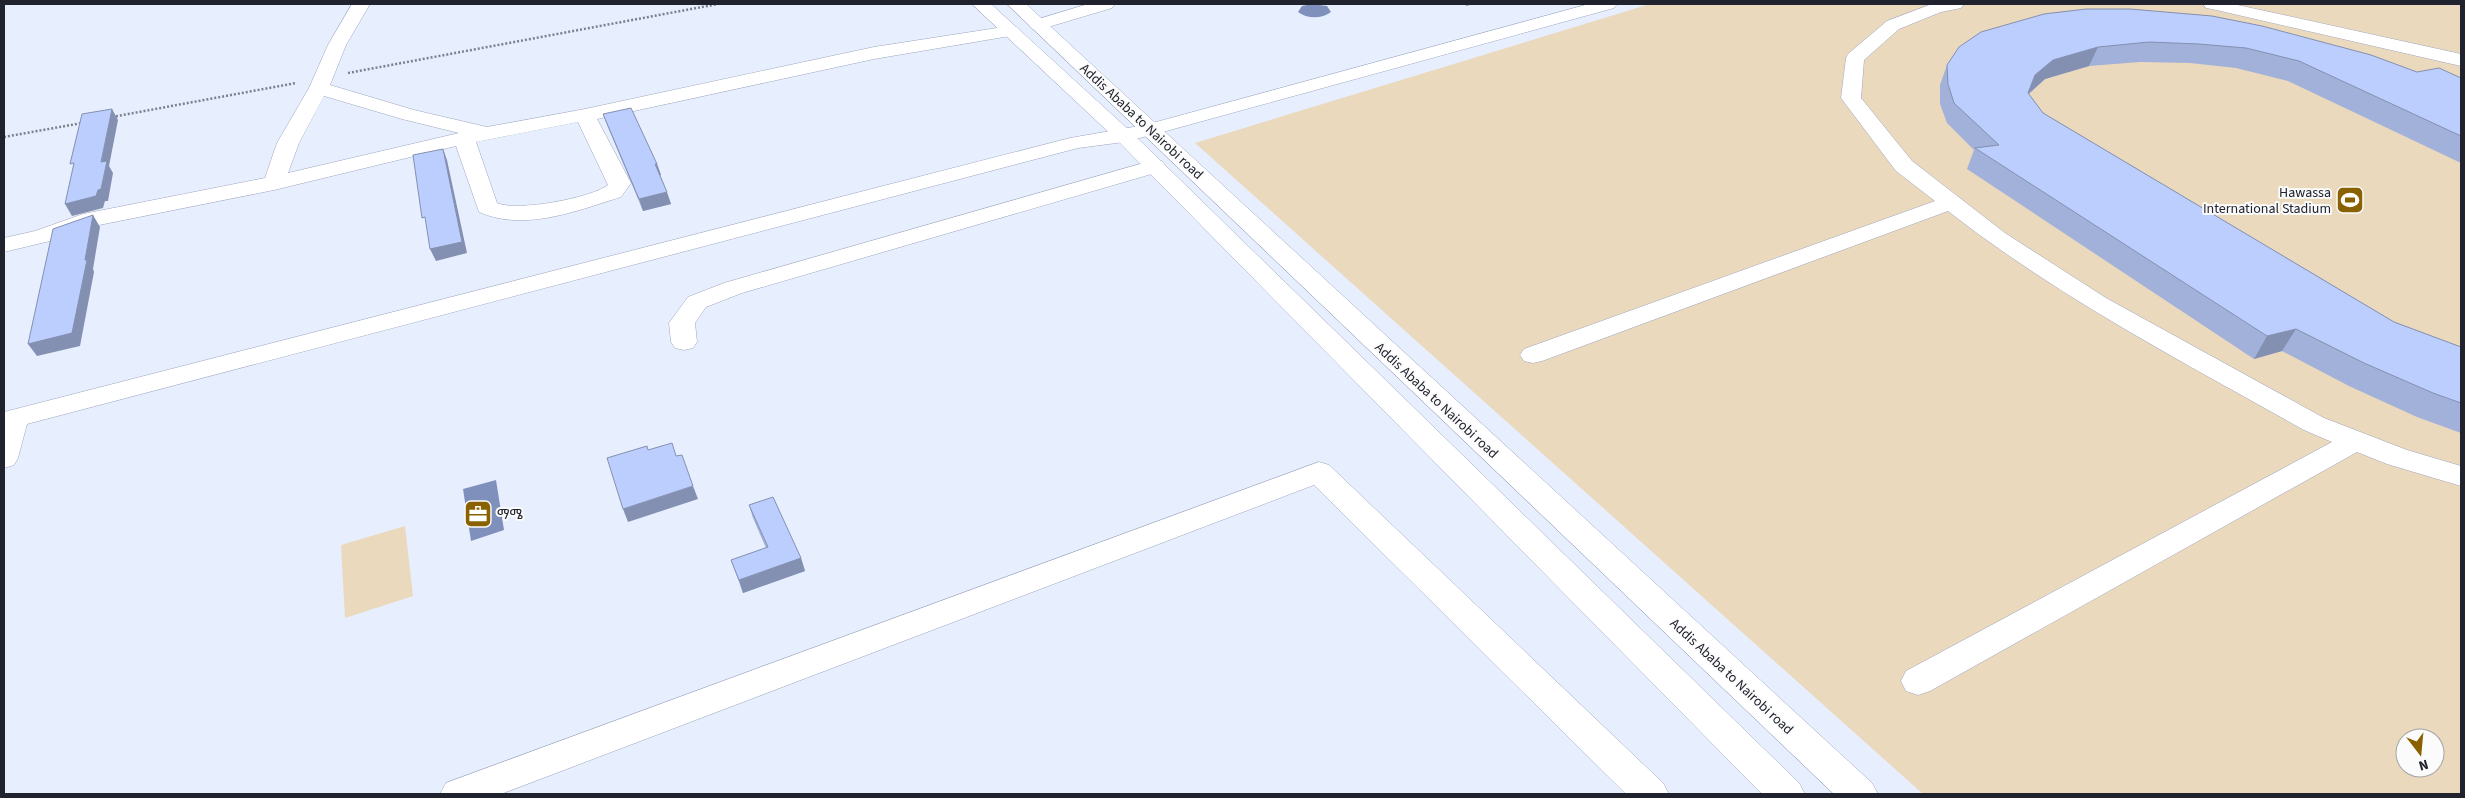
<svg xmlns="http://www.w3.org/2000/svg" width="2465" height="798" font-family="'Source Sans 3','Noto Sans Ethiopic',sans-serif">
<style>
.green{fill:#ead9bd;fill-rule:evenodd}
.water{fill:#8090bc}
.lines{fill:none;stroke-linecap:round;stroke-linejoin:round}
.minor-casing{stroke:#9da6bf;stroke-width:1}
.highway-casing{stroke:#9da6bf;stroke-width:1}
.path{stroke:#7c818d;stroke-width:2.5;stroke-dasharray:2 2;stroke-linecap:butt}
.minor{fill:#fff;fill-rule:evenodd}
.highway{fill:#fff;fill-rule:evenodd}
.wall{fill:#a2b1da}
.shaded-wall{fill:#8490b1}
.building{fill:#bccefd;stroke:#8490b1}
.labels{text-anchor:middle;stroke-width:4;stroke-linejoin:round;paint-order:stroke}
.street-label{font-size:14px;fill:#20232d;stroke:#fbfbfb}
.poi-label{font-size:14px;fill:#20232d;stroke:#fbfbfb;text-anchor:end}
</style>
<rect width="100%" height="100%" fill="#e7eefd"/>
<path class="green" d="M1650 4H2461V794H1923L1195 143ZM2405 738H2435V768H2405Z
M405 526 413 596 345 618 341 545Z"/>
<path class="water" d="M1312 4 1327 6 1331 12C1322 19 1307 19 1298 12L1302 6Z
M496 480 504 530 471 541 463 489Z"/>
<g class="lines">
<g class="minor-casing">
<path id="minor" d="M352 4H370L346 45 330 85 414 110 487 127 585 109 874 47 1010 26 1016 27 1019 31 1016 35 1010 36 874 59 597 119 631 183 621 197C576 211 524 232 479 212L456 146 274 190 89 227 50 241 4 252V238L35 231 83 214 265 178 277 143 309 88 328 45ZM324 96 402 119 459 133 288 173 299 143ZM578 122 608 185C591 198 517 212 497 203L476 142Z
M1088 4H1115L1112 8 1038 30 1032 29 1029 25 1032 21Z
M1589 4H1617L1614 8 1159 133 1124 142 1078 148 27 424 18 458 14 465 4 468V412L1070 138 1145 125Z
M1932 4H1964L1961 8 1941 12 1899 29 1864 60 1861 98 1912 161 2005 233 2106 298 2324 418 2407 450 2461 466V486L2387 464 2357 452 1930 691 1918 695 1906 691 1901 681 1906 671 2332 442 2304 430C2183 362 2058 297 1948 211L1542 361 1533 363 1524 361 1520 355 1524 349 1935 201 1896 171 1841 98 1846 58 1848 54 1887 21Z
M2203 4H2233L2461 54V66L2212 9 2206 8Z
M1154 160 1162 161 1165 166 1162 171 742 293 706 307 695 323 697 342 693 348 684 350 675 348 671 342 669 323 688 297 724 283Z
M1319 462 1329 465 1663 783 1669 794H1626L1314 485 501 794H440L446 783Z"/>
</g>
<g class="highway-casing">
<path id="highway" d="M972 4H991L1131 132 1799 783 1805 794H1762L1117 140Z
M1007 4H1026L1872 783 1878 794H1834Z"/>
</g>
<path class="path" d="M348 73 718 4
M112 117 296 83
M4 137 82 123"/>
<use href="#minor" class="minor"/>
<use href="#highway" class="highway"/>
</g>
<path class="wall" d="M2044 14 2417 72 2461 78V163L2288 81 2236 68 2190 63 2140 62 2089 66 2045 79 2029 94 2043 113 2394 322 2461 347V433L2417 417 2349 386 2282 351 2254 359 1967 169 1974 150 1947 123 1940 104V85L1947 65Z
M603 114 657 164 661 175H660L671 204 643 211 607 125Z
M749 505 801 558 805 571 743 593 731 560 766 548 753 518Z"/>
<path class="shaded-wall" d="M1466 4H1474L1466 6Z
M2098 47 2089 66 2045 79 2027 95 2035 75 2053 60Z
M112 109 118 120 109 166 113 173 108 201H105L103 208 72 216 65 204 101 162Z
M443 149 447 160 467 253 436 261 430 249Z
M655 164H657L661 175 658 176Z
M667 192 671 204 643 211 639 199Z
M93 215 100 227 93 269 94 272 80 346 37 356 28 344Z
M2296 329 2282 351 2254 359 2267 336Z
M693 486 698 499 628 522 623 509Z
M801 558 805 571 743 593 739 580Z"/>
<path class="building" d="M2086 9H2130L2212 16 2262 26 2371 55 2417 72 2439 68 2461 78V136L2299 61 2246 48 2199 44 2149 42 2098 47 2053 60 2035 75 2028 93 2043 113 2394 322 2461 347V403L2433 393 2364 363 2296 329 2267 336 1975 148 1999 145 1954 103 1948 84 1947 65 1959 47 1981 32 2044 14Z
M631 108 657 164H655L667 192 639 199 603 114Z
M112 109 101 162 107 161 101 189 98 190 96 196 65 204 74 163 70 164 82 114Z
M443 149 462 242 430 249 425 217 422 218 413 155Z
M93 215 85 260H87L72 333 28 344 53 229Z
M672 443 676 456 682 455 693 486 623 509 607 458 647 446 648 450Z
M773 497 801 558 739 580 731 560 768 547 749 505Z"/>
<defs>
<g id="stadium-square" transform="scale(1.4375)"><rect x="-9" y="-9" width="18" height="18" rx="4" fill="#896100" stroke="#fbfbfb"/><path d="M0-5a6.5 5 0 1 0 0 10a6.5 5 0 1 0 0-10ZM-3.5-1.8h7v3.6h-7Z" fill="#fff"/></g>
<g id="office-square" transform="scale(1.4375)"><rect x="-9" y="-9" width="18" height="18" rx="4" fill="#896100" stroke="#fbfbfb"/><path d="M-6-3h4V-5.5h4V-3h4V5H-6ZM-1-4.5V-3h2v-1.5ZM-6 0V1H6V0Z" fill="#fff"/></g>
</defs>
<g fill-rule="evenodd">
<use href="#stadium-square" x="2350" y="200"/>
<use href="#office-square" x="478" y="514"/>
</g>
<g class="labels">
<g class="street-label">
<text transform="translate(1142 121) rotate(43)" y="5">Addis Ababa to Nairobi road</text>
<text transform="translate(1437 400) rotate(43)" y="5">Addis Ababa to Nairobi road</text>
<text transform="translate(1732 676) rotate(43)" y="5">Addis Ababa to Nairobi road</text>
</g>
<g class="poi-label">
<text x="2331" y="197">Hawassa<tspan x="2331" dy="16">International Stadium</tspan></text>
<text x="497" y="519" text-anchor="start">ማሜ</text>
</g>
</g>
<rect width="2465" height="798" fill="none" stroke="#20232d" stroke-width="10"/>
<g transform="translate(2420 753) rotate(164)"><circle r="24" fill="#fbfbfb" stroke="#a3a5a9"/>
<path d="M0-4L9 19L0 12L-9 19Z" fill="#896100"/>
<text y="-8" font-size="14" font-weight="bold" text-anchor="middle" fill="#20232d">N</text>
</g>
</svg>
